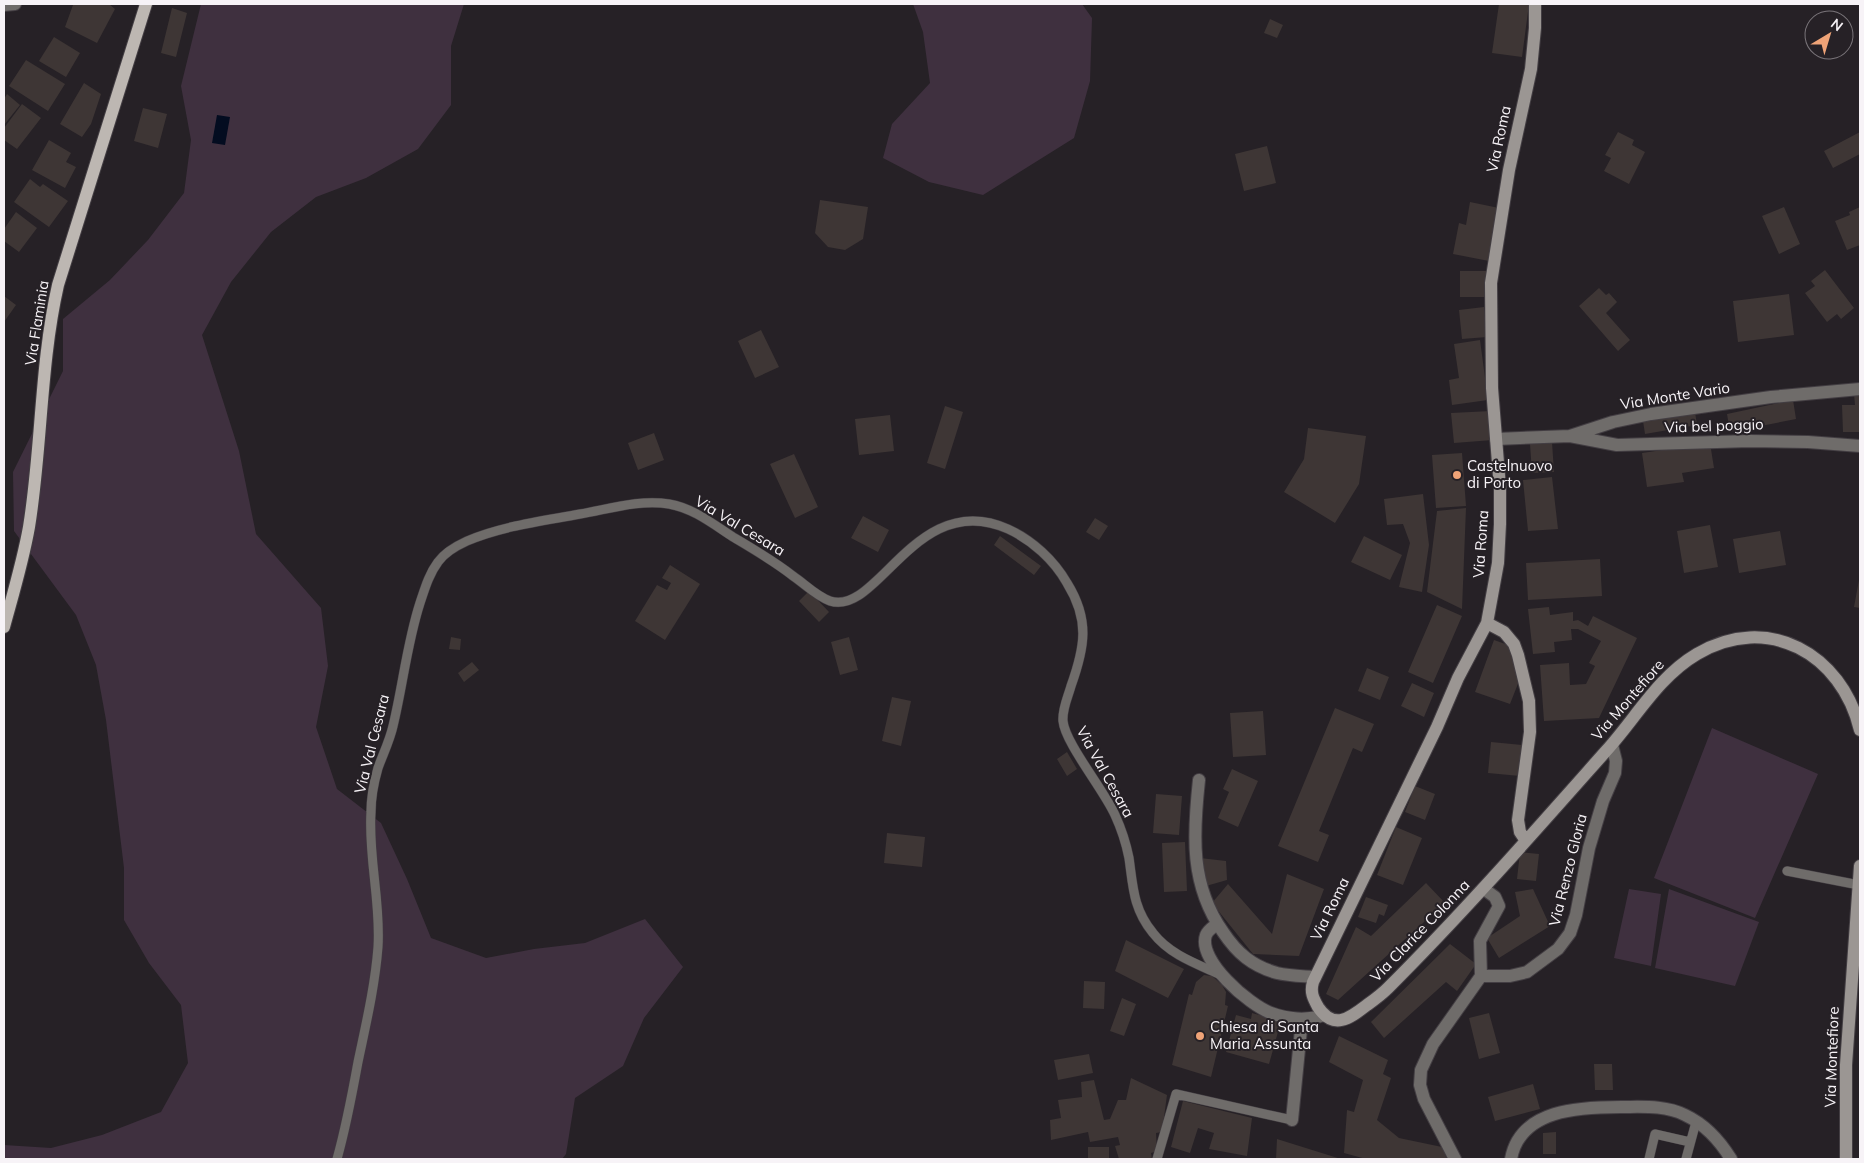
<svg xmlns="http://www.w3.org/2000/svg" width="1864" height="1163" font-family="Mulish,sans-serif">
<style>
.green{fill:#3f303f}
.water{fill:#030c20}
.building{fill:#3e3635}
.lines{fill:none;stroke-linecap:round;stroke-linejoin:round}
.service-casing{stroke:#433e43;stroke-width:10}
.pedestrian-casing{stroke:#433e43;stroke-width:14}
.minor-casing{stroke:#433e43;stroke-width:14}
.secondary-casing{stroke:#433e43;stroke-width:14}
.primary-casing{stroke:#433e43;stroke-width:14}
.service{stroke:#6f6c6a;stroke-width:9}
.pedestrian{stroke:#6f6c6a;stroke-width:12}
.minor{stroke:#6f6c6a;stroke-width:12}
.secondary{stroke:#9b9693;stroke-width:12}
.primary{stroke:#bdb7b2;stroke-width:12}
.poi-dot{fill:#efa377;stroke:#262126;stroke-width:2}
.labels{text-anchor:middle;stroke-width:4;stroke-linejoin:round;paint-order:stroke}
.street-label{font-size:15px;fill:#f7f3f7;stroke:#262126}
.poi-label{font-size:15px;fill:#f7f3f7;stroke:#262126;text-anchor:start}
</style>
<rect width="100%" height="100%" fill="#262126"/>
<path class="green" d="M201 4H464L451 46V105L418 149 366 178 316 197 271 232 231 282 202 335 239 451 256 534 321 608 328 666 316 727 337 789 381 823 407 879 431 938 486 958 534 949 585 943 645 919 683 967 644 1018 623 1066 575 1098 566 1154 562 1159H4V1145L51 1148 102 1135 161 1112 188 1063 181 1005 149 963 124 920V868L106 720 96 665 76 615 14 531 13 472 63 371V319L110 280 148 240 184 193 191 140 181 86Z
M913 4H1082L1092 18 1090 81 1074 138 983 195 929 182 883 158 892 124 930 83 923 32Z
M1712 728 1818 774 1755 918 1654 878Z
M1629 889 1661 894 1651 966 1614 958Z
M1669 889 1759 922 1735 986 1655 968Z"/>
<path class="water" d="M217 115 230 117 225 145 212 143Z"/>
<path class="building" d="M78 4H109L115 9 97 43 65 27 73 5Z
M1499 4H1529L1522 57 1492 53Z
M172 8 187 13 176 57 161 53Z
M1270 19 1283 25 1277 38 1264 33Z
M54 37 80 53 66 77 39 61Z
M26 60 65 84 48 111 9 86Z
M84 83 101 94 91 124 82 137 60 124Z
M7 94 20 105 4 125V99Z
M22 104 41 118 17 149 4 140V128Z
M143 108 167 114 158 148 134 141Z
M1618 132 1634 140 1632 145 1645 152 1629 184 1604 171 1611 158 1605 155Z
M1860 132V154L1833 168 1824 151Z
M49 140 71 153 66 162 76 167 65 188 32 170Z
M1267 146 1276 183 1244 191 1235 154Z
M30 179 40 187 43 184 68 201 49 227 14 202Z
M820 200 868 207 863 239 845 250 828 247 815 233Z
M1470 202 1499 208 1489 261 1453 254 1459 223 1466 225Z
M1784 207 1800 244 1779 254 1762 216Z
M1860 207V245L1847 250 1835 221 1850 215 1849 212Z
M16 212 37 228 19 252 4 241V229Z
M1825 270 1854 308 1841 319 1837 314 1827 322 1805 293 1815 286 1811 281Z
M1460 271H1488V297H1460Z
M1599 288 1606 295 1609 293 1617 302 1606 313 1630 340 1618 351 1579 306Z
M1789 294 1794 335 1738 342 1733 301Z
M4 296 16 305 4 322Z
M1484 307 1487 337 1462 339 1459 310Z
M761 330 779 367 755 378 738 341Z
M1480 340 1488 400 1452 405 1449 380 1459 378 1454 344Z
M1854 394H1860V432H1843L1842 405H1855Z
M1793 400 1796 419 1730 432 1727 414Z
M945 406 963 412 945 469 927 463Z
M1491 411 1493 440 1454 443 1451 413Z
M1695 412 1697 425 1645 434 1643 421Z
M890 415 894 451 859 455 855 419Z
M1308 428 1366 436 1359 484 1335 523 1284 492 1304 459Z
M654 433 664 460 638 470 628 443Z
M1552 442 1554 472 1532 473 1530 444Z
M1710 443 1714 468 1682 473 1684 482 1647 487 1642 453Z
M1462 453 1466 506 1436 508 1432 455Z
M794 454 818 507 795 518 770 464Z
M1552 477 1558 529 1528 531 1523 480Z
M1423 494 1429 545 1422 592 1399 587 1410 543 1403 524 1387 525 1384 499Z
M1466 508 1462 609 1427 592 1437 511Z
M863 516 889 530 878 552 851 538Z
M1095 518 1108 526 1099 540 1086 532Z
M1710 525 1718 567 1684 573 1677 531Z
M1780 531 1786 565 1739 573 1733 539Z
M1000 536 1041 566 1034 575 994 545Z
M1364 536 1402 555 1390 580 1351 562Z
M1600 559 1602 596 1528 600 1526 563Z
M670 565 700 584 665 640 635 621 657 585 667 590 671 583 662 578Z
M1859 580H1860V608L1854 607Z
M809 591 829 612 819 622 799 601Z
M1437 605 1462 616 1433 683 1408 672Z
M1549 607 1550 615 1573 612V621L1578 620 1588 626 1593 616 1637 638 1599 718 1544 721 1540 665 1569 663 1570 685 1586 684 1595 666 1589 663 1601 641 1578 629H1571L1572 640 1554 642 1555 652 1533 654 1528 609Z
M451 637 461 639 460 650 449 649Z
M849 637 858 670 840 675 831 642Z
M1494 640 1511 646 1521 676 1510 704 1475 692Z
M472 662 479 670 464 682 458 673Z
M1367 668 1389 677 1380 700 1358 691Z
M1412 683 1434 693 1424 717 1401 706Z
M892 697 911 701 901 746 882 741Z
M1335 708 1374 724 1362 752 1353 748 1319 831 1329 835 1318 862 1278 846Z
M1263 711 1266 755 1233 757 1230 713Z
M1491 742 1522 745 1520 776 1488 773Z
M1067 752 1077 769 1067 776 1057 759Z
M1232 769 1258 781 1238 827 1218 818 1229 792 1223 789Z
M1415 786 1435 794 1425 820 1405 812Z
M1156 794 1182 796 1179 835 1153 833Z
M1396 827 1422 838 1403 885 1377 875Z
M887 833 925 837 922 867 884 863Z
M1185 842 1187 891 1164 892 1162 843Z
M1520 852 1539 854 1536 881 1517 879Z
M1200 858 1226 861 1227 880 1206 886Z
M1287 874 1324 889 1299 956 1253 954 1212 903 1228 884 1272 934Z
M1426 883 1445 903 1338 1000 1326 994 1356 927 1371 936Z
M1533 889 1550 926 1499 958 1487 938 1520 916 1515 892Z
M1366 897 1388 905 1384 916 1379 914 1376 923 1358 917Z
M1126 940 1184 969 1168 998 1115 971Z
M1450 944 1476 964 1457 991 1446 982 1384 1038 1371 1022Z
M1204 975 1212 976 1222 985 1226 992 1225 1005 1228 1006 1211 1077 1172 1065 1189 994 1192 995 1196 982Z
M1084 981 1105 982 1104 1009 1083 1008Z
M1122 998 1136 1004 1124 1036 1110 1031Z
M1252 1013 1281 1021 1269 1064 1226 1052 1236 1015 1251 1019Z
M1489 1013 1500 1053 1479 1059 1469 1018Z
M1339 1036 1388 1060 1383 1074 1391 1078 1377 1120 1399 1138 1442 1147 1447 1159H1366L1344 1153 1347 1110 1354 1112 1363 1080 1329 1062Z
M1089 1054 1093 1073 1058 1080 1054 1060Z
M1594 1064H1612L1613 1090H1595Z
M1131 1078 1167 1095 1162 1132 1156 1133 1157 1151 1151 1153 1152 1159H1119L1115 1146 1120 1145 1118 1137 1090 1142 1088 1132 1051 1140 1050 1120 1061 1118 1058 1100 1082 1097 1081 1082 1094 1080 1104 1120 1110 1119 1118 1100H1126Z
M1533 1084 1540 1109 1495 1121 1488 1097Z
M1183 1101 1252 1118 1247 1156 1209 1149 1214 1133 1198 1128 1190 1153 1171 1147Z
M1556 1132V1154H1543V1133Z
M1277 1139 1341 1159H1276Z
M1088 1147H1109V1159H1088Z"/>
<g class="lines">
<g class="service-casing">
<path id="service" d="M1787 871 1859 885
M337 1159C346 1127 352 1095 358 1062 366 1024 375 986 378 947 381 902 368 857 371 812 371 798 374 782 378 768 383 754 390 740 393 726 403 685 407 643 420 603 425 588 429 574 438 562 445 552 456 546 467 541 502 526 543 521 580 514 609 509 640 499 669 504 693 508 713 524 733 537 753 549 774 561 793 576 805 584 816 596 830 601 878 617 916 488 1008 529 1032 540 1054 560 1067 583 1090 620 1085 647 1071 686 1068 697 1062 709 1063 721 1065 743 1104 790 1115 815 1121 828 1126 843 1129 858 1133 886 1133 909 1153 933 1170 955 1197 964 1221 975
M1157 1159 1176 1094 1292 1120
M1649 1159 1655 1134 1690 1142
M1686 1159 1696 1122"/>
</g>
<g class="pedestrian-casing">
<path id="pedestrian" d="M1292 1120 1302 1019"/>
</g>
<g class="minor-casing">
<path id="minor" d="M4 5 15 4
M1570 436 1617 445 1750 441 1808 442 1860 446
M1496 439 1570 436 1613 422 1651 414 1771 397 1860 389
M1199 780C1193 835 1190 885 1223 932 1237 953 1252 966 1277 973 1289 976 1302 976 1315 977
M1217 924C1213 927 1208 930 1206 935 1197 960 1249 1005 1271 1013 1287 1019 1307 1021 1324 1015
M1481 976H1510L1527 972 1558 949 1570 933 1576 915 1589 848 1603 801 1615 773 1616 761 1612 745
M1455 1159 1424 1099 1420 1085 1421 1070 1433 1044 1481 976 1480 941 1499 906 1495 897 1484 889
M1511 1159C1520 1109 1580 1107 1621 1107 1642 1107 1665 1105 1685 1115 1704 1124 1720 1141 1731 1159"/>
</g>
<g class="secondary-casing">
<path id="secondary" d="M1535 4V28L1531 69 1509 170 1491 283 1492 388 1500 488V524L1498 563 1487 623 1458 678 1437 727 1313 982C1310 992 1313 998 1318 1007 1334 1031 1350 1018 1367 1005 1374 1000 1382 994 1388 988 1464 912 1535 831 1606 751 1636 718 1658 677 1697 654 1768 612 1842 654 1860 730
M1487 623 1504 632 1514 644 1518 655 1529 701 1530 732 1518 820 1520 832 1526 841
M1846 1159V1065L1860 866"/>
</g>
<g class="primary-casing">
<path id="primary" d="M4 627C13 594 23 561 29 527 42 447 40 364 58 285L146 4"/>
</g>
<use href="#service" class="service"/>
<use href="#pedestrian" class="pedestrian"/>
<use href="#minor" class="minor"/>
<use href="#secondary" class="secondary"/>
<use href="#primary" class="primary"/>
</g>
<g class="poi-dot">
<circle cx="1457" cy="475" r="5"/>
<circle cx="1200" cy="1036" r="5"/>
</g>
<g class="labels">
<g class="street-label">
<text transform="translate(1499 139) rotate(-78)" y="5">Via Roma</text>
<text transform="translate(37 323) rotate(-81)" y="5">Via Flaminia</text>
<text transform="translate(1675 396) rotate(-9)" y="5">Via Monte Vario</text>
<text transform="translate(1714 426) rotate(-2)" y="5">Via bel poggio</text>
<text transform="translate(740 526) rotate(31)" y="5">Via Val Cesara</text>
<text transform="translate(1481 544) rotate(-86)" y="5">Via Roma</text>
<text transform="translate(1628 700) rotate(-49)" y="5">Via Montefiore</text>
<text transform="translate(372 744) rotate(-76)" y="5">Via Val Cesara</text>
<text transform="translate(1105 772) rotate(61)" y="5">Via Val Cesara</text>
<text transform="translate(1568 870) rotate(-76)" y="5">Via Renzo Gloria</text>
<text transform="translate(1330 909) rotate(-64)" y="5">Via Roma</text>
<text transform="translate(1420 931) rotate(-46)" y="5">Via Clarice Colonna</text>
<text transform="translate(1832 1057) rotate(-88)" y="5">Via Montefiore</text>
</g>
<g class="poi-label">
<text x="1467" y="471">Castelnuovo<tspan x="1467" dy="17">di Porto</tspan></text>
<text x="1210" y="1032">Chiesa di Santa<tspan x="1210" dy="17">Maria Assunta</tspan></text>
</g>
</g>
<rect width="1864" height="1163" fill="none" stroke="#f7f3f7" stroke-width="10"/>
<g transform="translate(1829 35) rotate(38)"><circle r="24" fill="#262126" stroke="#7a757a"/>
<path d="M0-4L9 19L0 12L-9 19Z" fill="#efa377"/>
<text y="-8" font-size="14" font-weight="bold" text-anchor="middle" fill="#f7f3f7">N</text>
</g>
</svg>
